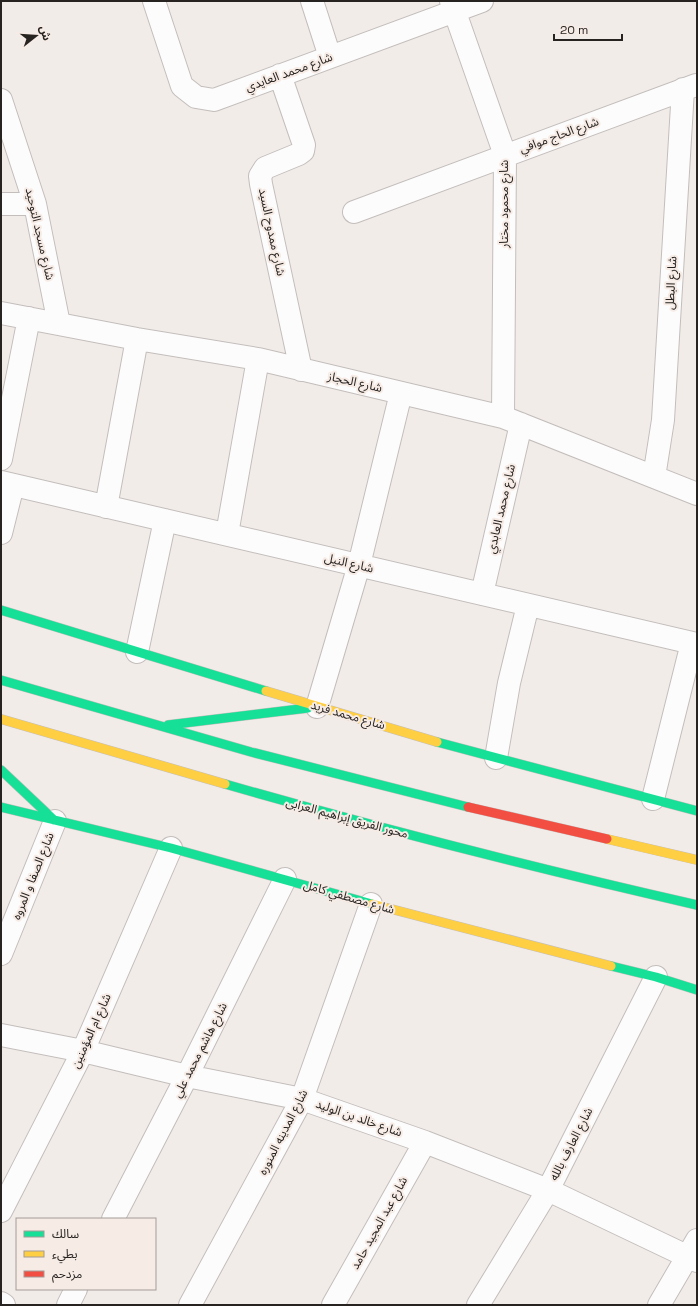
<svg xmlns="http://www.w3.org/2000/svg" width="698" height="1306" font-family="'Space Grotesk','Noto Sans Arabic',sans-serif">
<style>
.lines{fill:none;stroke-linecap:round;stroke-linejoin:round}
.street-casing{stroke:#c3bebc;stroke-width:24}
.fast-casing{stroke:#c3bebc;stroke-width:10}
.slow-casing{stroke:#c3bebc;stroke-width:10}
.jam-casing{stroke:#c3bebc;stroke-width:10}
.street{stroke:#fdfcfc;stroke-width:22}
.fast{stroke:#16e098;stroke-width:9}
.slow{stroke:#ffcf43;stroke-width:9}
.jam{stroke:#f24e42;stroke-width:9}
.labels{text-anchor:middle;stroke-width:4;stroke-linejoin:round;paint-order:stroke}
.street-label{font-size:12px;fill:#272321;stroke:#f6ebe5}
</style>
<rect width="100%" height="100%" fill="#f2ece9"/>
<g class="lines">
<g class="street-casing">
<path id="street" d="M154 1 182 86 196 97 214 100 482 1
M312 1 330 57
M451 1 505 155 503 417
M280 75 304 145 303 151 299 154 265 168 260 176 261 184 301 370
M1 100 35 204 59 324
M1 204H35
M354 212 696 85
M1 313 137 339 258 359 503 417 697 494
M1 459 29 318
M654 477 663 420 683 89
M1 482 697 644
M106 507 137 339
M1 533 13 485
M227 534 258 359
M482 594 521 424
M137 652 165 520
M317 707 359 565 401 393
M496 758 509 683 528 605
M653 799 692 643
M1 954 55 821
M1 1035 83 1051 187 1076 302 1099 425 1142 548 1190 697 1261
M1 1211 83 1051 171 848
M113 1219 187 1076 285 879
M1 1303 4 1305
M68 1305 76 1289
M190 1305 302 1099 371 904
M333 1305 425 1142
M478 1305 548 1190 656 977
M659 1305 697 1240"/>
</g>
<g class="fast-casing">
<path id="fast" d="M1 610 266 691
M1 680 251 752 468 807
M168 725 308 708
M437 742 697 811
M1 770 54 820
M225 784C381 829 539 869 697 905
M1 807 171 848 372 904
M611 966 656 977 697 990"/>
</g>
<g class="slow-casing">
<path id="slow" d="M266 691 437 742
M1 719 225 784
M607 839 697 860
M372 904 611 966"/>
</g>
<g class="jam-casing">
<path id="jam" d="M468 807 607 839"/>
</g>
<use href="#street" class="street"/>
<use href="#fast" class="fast"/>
<use href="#slow" class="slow"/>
<use href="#jam" class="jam"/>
</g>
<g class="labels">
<g class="street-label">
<text transform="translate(289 72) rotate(-20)" y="4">شارع محمد العايدي</text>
<text transform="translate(559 135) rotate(-20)" y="4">شارع الحاج موافي</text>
<text transform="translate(504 204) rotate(-90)" y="4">شارع محمود مختار</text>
<text transform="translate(272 232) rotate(78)" y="4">شارع ممدوح السيد</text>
<text transform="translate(40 234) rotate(77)" y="4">شارع مسجد التوحيد</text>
<text transform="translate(671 283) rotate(-87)" y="4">شارع البطل</text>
<text transform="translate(355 382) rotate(13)" y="4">شارع الحجاز</text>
<text transform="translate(501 509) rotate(-77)" y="4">شارع محمد العابدي</text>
<text transform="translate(349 563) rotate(13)" y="4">شارع النيل</text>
<text transform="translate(348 715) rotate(16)" y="4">شارع محمد فريد</text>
<text transform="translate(347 818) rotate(15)" y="4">محور الفريق إبراهيم العرابى</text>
<text transform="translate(33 876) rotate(-68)" y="4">شارع الصفا و المروه</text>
<text transform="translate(349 897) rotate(16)" y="4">شارع مصطفي كامل</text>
<text transform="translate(91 1031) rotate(-66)" y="4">شارع ام المؤمنين</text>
<text transform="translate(200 1050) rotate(-63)" y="4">شارع هاشم محمد علي</text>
<text transform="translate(359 1118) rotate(19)" y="4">شارع خالد بن الوليد</text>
<text transform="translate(283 1132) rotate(-63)" y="4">شارع المدينه المنوره</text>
<text transform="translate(571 1144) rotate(-63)" y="4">شارع العارف بالله</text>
<text transform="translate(379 1223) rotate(-61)" y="4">شارع عبد المجيد حامد</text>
</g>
</g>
<rect width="698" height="1306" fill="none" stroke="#272321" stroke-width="4"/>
<rect x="16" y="1218" width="140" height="72" fill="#f6ebe5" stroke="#a39b97"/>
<rect x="24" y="1231" width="20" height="6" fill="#16e098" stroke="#a39b97"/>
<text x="52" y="1238" font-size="12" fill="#272321">سالك</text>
<rect x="24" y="1251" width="20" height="6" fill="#ffcf43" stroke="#a39b97"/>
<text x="52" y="1258" font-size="12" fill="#272321">بطيء</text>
<rect x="24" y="1271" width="20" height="6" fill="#f24e42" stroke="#a39b97"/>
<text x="52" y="1278" font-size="12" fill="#272321">مزدحم</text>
<g transform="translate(36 36) rotate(73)" stroke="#f6ebe5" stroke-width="3" paint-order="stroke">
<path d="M0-3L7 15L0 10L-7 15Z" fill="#272321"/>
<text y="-6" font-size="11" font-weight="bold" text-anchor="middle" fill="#272321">ش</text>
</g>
<path d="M554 34v6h68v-6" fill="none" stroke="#272321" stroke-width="2"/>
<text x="560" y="34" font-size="12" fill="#272321" stroke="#f6ebe5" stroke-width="3" paint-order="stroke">20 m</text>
</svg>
